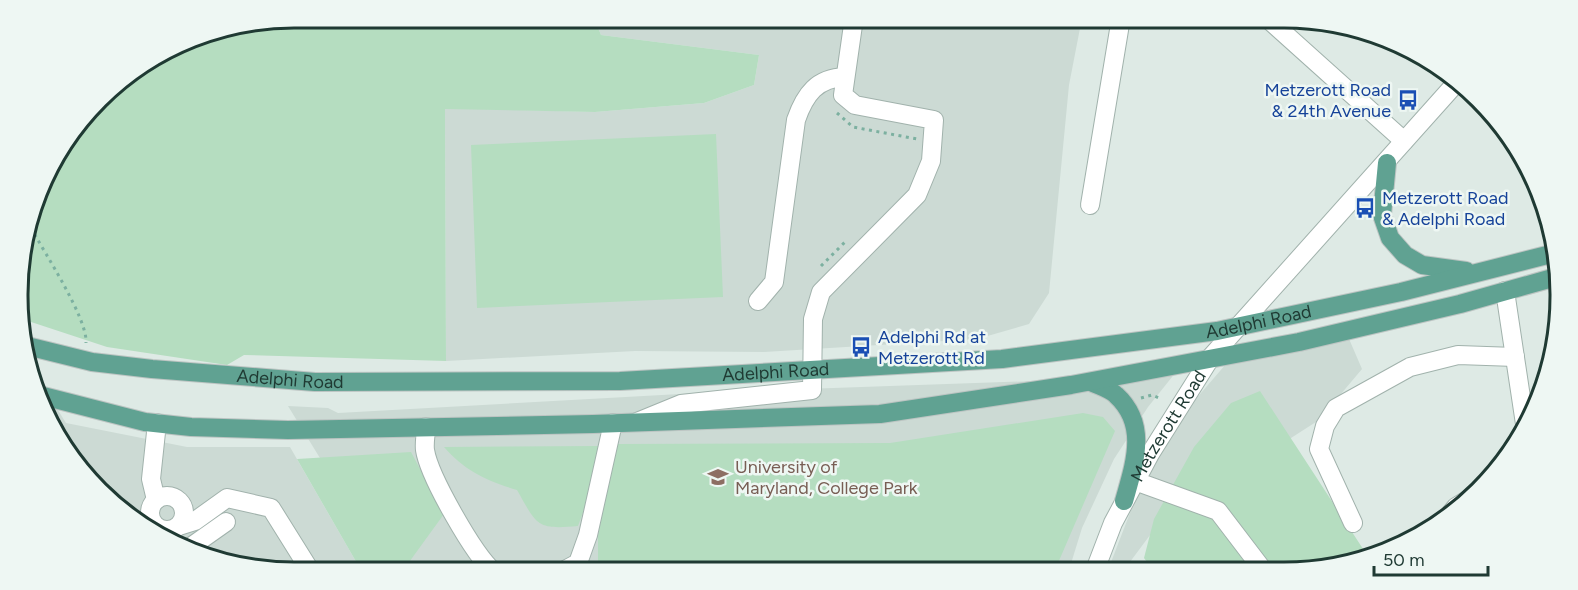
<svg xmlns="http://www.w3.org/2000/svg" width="1578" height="590" font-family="Figtree,sans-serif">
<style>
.built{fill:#ccdad4}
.green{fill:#b5ddc0}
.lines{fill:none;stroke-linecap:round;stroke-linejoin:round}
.minor-casing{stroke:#a1b2ac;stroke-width:20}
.major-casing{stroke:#bcc4c2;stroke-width:20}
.path{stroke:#7cb0a0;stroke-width:3;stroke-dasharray:3 4.5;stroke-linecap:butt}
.minor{stroke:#fff;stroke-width:18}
.major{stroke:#60a292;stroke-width:18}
.labels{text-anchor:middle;stroke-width:5;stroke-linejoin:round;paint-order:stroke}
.transit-label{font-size:18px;fill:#164399;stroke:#eef7f3;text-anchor:start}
.street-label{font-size:18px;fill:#1f3a33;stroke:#eef7f3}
.education-label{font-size:18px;fill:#785e54;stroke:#eef7f3;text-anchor:start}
.rim{fill:none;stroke:#1f3a33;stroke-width:3}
</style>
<rect width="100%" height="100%" fill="#deeae5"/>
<path class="built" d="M594 18H1082L1069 85 1049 293 1029 324 977 339 764 352 635 351 446 361 445 108 595 112 704 103 754 85 759 55 601 35Z
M1343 325 1362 369 1319 420 1159 523 1124 570H1108L1145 474 1188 408 1239 349Z
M1184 362 1148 407 1114 459 1082 528 1069 570 390 572 288 406 328 408 338 413 716 392 1035 381Z
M31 367 66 423 187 447H290L362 572H295L223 562 127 515 64 449Z"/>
<path class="green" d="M295 18H594L601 35 759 55 754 85 704 103 595 112 445 109 446 361 244 355 227 365 107 347 22 319 20 259 55 157 113 87 206 33Z
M716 134 723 297 477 308 471 145Z
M1260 391 1367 555 1319 570H1153L1144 558 1154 519 1194 447 1231 403Z
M1083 413 1103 417 1115 431 1055 570 598 571V536L616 444 890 443Z
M598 446 590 493 578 526C536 530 537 525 517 490 487 481 465 471 444 447Z
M411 452 444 514 407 565 409 572H362L297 459Z"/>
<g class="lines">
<g class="minor-casing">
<g id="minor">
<path d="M1267 18 1404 141"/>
<path d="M1090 205 1121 18"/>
<path d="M1505 291 1525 424"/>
<path d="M758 301 774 282 796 120C805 94 817 78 845 77"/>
<path d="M637 422 681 404 812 390 813 319 821 292 917 195 931 161 934 120 855 105 843 95 854 18"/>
<path d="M426 427C426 434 424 443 425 450 429 476 474 555 494 572"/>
<path d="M1135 481 1218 511 1263 570"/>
<circle cx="167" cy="513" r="17"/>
<path d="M156 500 151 479 157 423"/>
<path d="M1451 513 1456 507 1469 499"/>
<path d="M1353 523 1319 449 1325 426 1336 408 1410 367 1458 355 1515 357"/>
<path d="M179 526 195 521 227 498 271 508 311 572"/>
<path d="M194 548 192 546 226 522"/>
<path id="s1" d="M1095 570 1113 523 1150 454 1211 357 1457 82"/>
<path d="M563 571 578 563 588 535 613 423"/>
</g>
</g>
<g class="major-casing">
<g id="major">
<path d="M1387 163 1382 215 1390 238 1405 255 1422 265 1466 271"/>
<path id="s2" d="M23 345 92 362 152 369 315 382 620 381 1002 359 1217 331 1401 292 1555 253"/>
<path d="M1091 382C1099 386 1110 389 1116 395 1149 425 1134 465 1124 501"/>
<path d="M43 396 145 422 191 427 288 430 593 424 880 414 1071 385 1299 342 1460 304 1556 277"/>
</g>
</g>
<path class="path" d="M803 18 837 23
M837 113 853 127 917 139
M31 228C44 252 88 319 86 343
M821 266 846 241
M1141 398 1152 395 1159 398"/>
<use href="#minor" class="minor"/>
<use href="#major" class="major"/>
</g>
<defs>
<g id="bus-bare" transform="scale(1.62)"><path d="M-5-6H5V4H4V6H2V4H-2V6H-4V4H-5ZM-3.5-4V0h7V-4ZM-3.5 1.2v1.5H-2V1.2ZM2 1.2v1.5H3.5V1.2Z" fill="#1a4fb4" stroke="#eef7f3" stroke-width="2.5" paint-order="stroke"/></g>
<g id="university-bare" transform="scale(1.62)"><path d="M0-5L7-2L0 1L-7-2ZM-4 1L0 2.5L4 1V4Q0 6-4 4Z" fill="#8d6e63" stroke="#eef7f3" stroke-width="2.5" paint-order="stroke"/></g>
</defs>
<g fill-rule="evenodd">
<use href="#bus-bare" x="1408" y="100"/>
<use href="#bus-bare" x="1365" y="208"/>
<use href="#bus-bare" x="861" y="347"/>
<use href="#university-bare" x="718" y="477"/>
</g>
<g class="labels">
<g class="transit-label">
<text x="1391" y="96" text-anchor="end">Metzerott Road<tspan x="1391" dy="21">&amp; 24th Avenue</tspan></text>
<text x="1382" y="204">Metzerott Road<tspan x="1382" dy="21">&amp; Adelphi Road</tspan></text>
<text x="878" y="343">Adelphi Rd at<tspan x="878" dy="21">Metzerott Rd</tspan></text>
</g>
<g class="street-label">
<text dy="6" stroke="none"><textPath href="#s2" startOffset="1242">Adelphi Road</textPath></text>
<text dy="6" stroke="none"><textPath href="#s2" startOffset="756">Adelphi Road</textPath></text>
<text dy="6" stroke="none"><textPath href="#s2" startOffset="270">Adelphi Road</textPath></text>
<text dy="6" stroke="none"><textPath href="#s1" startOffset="162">Metzerott Road</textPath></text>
</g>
<g class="education-label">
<text x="735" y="473">University of<tspan x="735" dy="21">Maryland, College Park</tspan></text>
</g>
</g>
<path d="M0 0H1578V590H0ZM294 28H1284A266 266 0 0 1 1550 294V296A266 266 0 0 1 1284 562H294A266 266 0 0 1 28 296V294A266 266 0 0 1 294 28Z" fill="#eef7f3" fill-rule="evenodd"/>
<path class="rim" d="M294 28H1284A266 266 0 0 1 1550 294V296A266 266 0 0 1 1284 562H294A266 266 0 0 1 28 296V294A266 266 0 0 1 294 28Z"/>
<path d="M1374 566v9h114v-9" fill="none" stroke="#1f3a33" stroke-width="3"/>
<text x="1383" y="566" font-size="18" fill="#1f3a33" stroke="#eef7f3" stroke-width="4.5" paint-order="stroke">50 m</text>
</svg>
